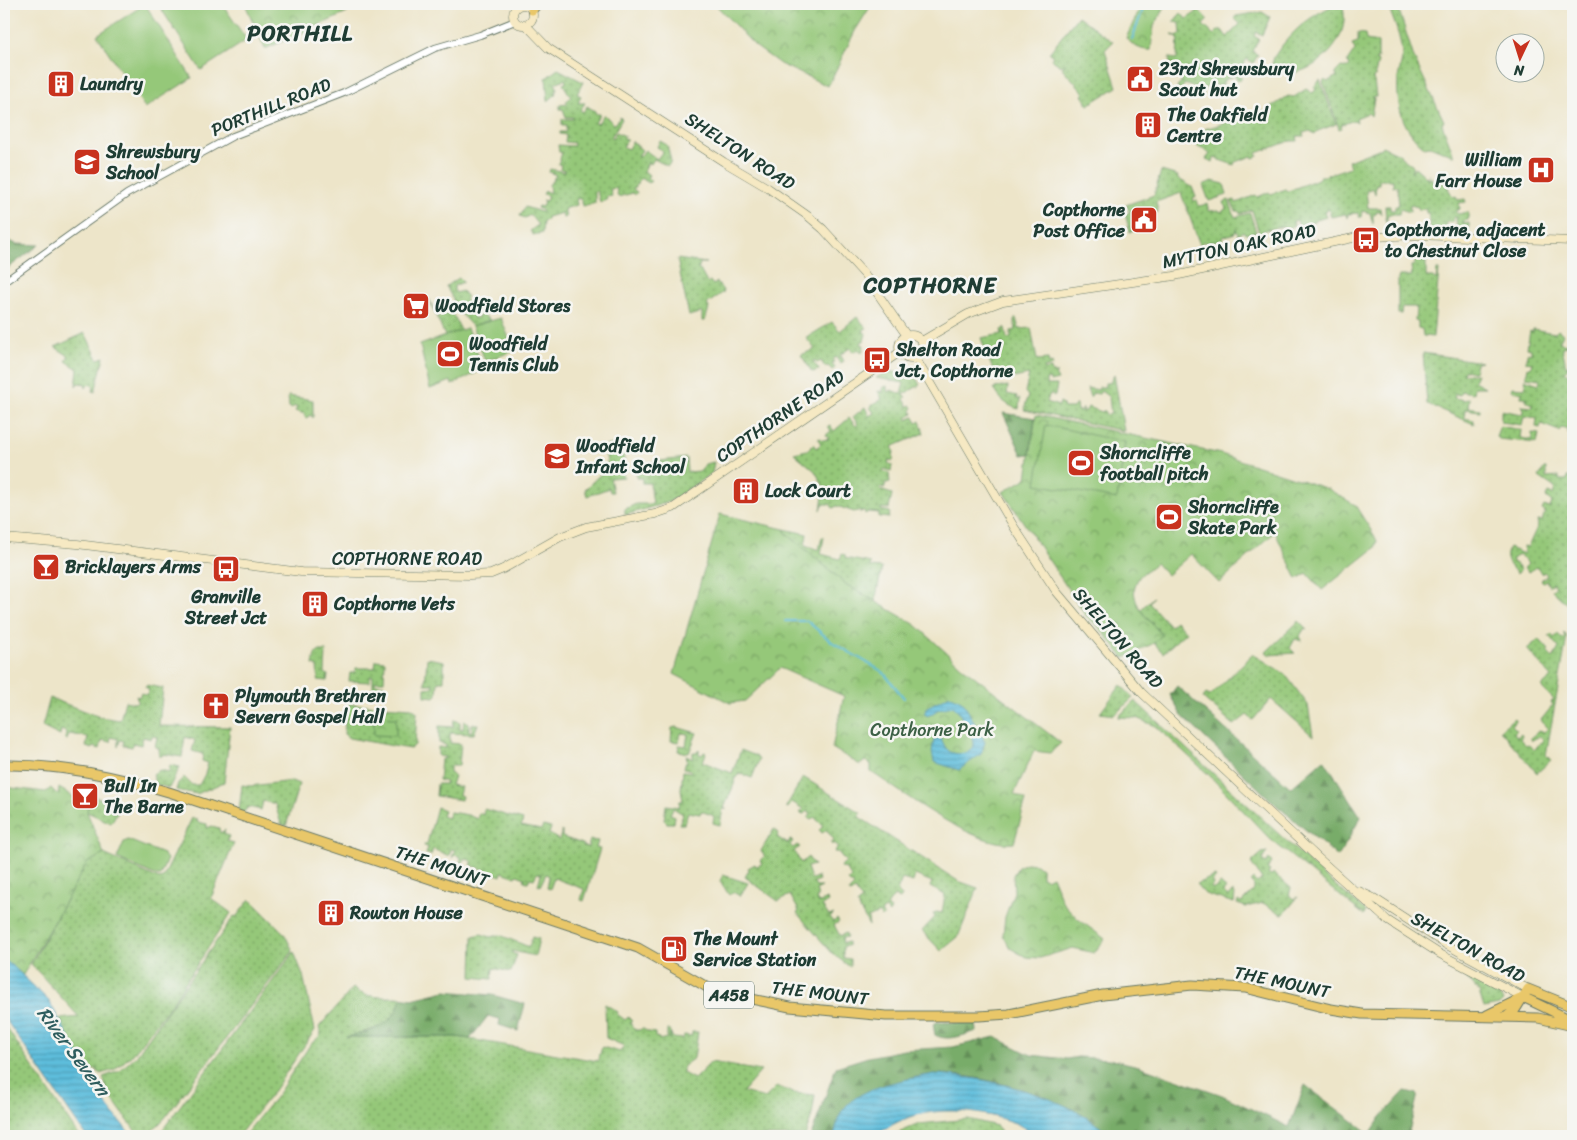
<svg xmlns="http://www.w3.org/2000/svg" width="1577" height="1140" font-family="Sriracha,sans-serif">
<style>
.grass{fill:url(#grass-dots);stroke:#5a8256}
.forest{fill:url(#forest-firs);stroke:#4c744e}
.park{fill:url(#park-crowns);stroke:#5a8256}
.pitch{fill:#95c879;stroke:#5a8256}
.water{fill:url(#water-rules);stroke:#3e7d88}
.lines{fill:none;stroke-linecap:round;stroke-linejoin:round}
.stream{stroke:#5dbddc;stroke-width:2}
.tertiary-casing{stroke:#677868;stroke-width:8}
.secondary-casing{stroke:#677868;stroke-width:9}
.primary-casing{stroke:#677868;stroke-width:11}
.tertiary{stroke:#fff;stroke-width:6}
.secondary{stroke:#f6e9c3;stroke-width:8}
.primary{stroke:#e9c769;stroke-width:9}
.labels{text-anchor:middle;stroke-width:5;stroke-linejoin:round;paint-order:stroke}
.shield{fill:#f6f6f2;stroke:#60746d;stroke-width:1}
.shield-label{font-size:16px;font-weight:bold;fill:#1f3d34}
.poi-label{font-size:18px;font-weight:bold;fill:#1f3d34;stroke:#f6f6f2;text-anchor:start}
.street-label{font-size:18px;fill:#1f3d34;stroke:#f6f6f2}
.park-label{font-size:18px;fill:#3c6045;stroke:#f6f6f2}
.water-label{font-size:19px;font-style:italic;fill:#2e5d5e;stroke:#f6f6f2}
.district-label{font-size:22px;font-weight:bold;letter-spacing:1px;fill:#1f3d34;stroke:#f6f6f2}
</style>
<defs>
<pattern id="grass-dots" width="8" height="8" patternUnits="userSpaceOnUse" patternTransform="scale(1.25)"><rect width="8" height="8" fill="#95c879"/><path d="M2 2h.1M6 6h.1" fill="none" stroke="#79a464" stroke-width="1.8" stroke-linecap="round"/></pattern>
<pattern id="forest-firs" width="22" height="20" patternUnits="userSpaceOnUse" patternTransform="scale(1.25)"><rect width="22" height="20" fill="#78ac69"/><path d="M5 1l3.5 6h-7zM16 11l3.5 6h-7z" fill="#628d57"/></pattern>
<pattern id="park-crowns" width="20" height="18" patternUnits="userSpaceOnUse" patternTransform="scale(1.25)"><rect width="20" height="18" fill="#95c879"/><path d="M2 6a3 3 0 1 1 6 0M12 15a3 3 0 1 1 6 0" fill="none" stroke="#79a464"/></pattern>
<pattern id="water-rules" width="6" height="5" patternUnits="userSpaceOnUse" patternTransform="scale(1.25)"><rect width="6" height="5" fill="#5dbddc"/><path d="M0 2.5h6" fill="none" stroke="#4c9bb3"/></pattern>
</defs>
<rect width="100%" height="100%" fill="#f6f6f2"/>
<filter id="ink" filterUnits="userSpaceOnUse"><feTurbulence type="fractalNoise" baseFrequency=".02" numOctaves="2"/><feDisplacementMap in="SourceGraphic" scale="10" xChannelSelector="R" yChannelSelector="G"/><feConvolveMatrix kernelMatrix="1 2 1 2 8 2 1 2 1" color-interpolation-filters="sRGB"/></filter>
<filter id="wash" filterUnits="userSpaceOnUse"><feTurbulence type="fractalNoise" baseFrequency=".0096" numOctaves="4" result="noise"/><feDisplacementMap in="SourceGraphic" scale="20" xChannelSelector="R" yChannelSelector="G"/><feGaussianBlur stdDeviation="1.12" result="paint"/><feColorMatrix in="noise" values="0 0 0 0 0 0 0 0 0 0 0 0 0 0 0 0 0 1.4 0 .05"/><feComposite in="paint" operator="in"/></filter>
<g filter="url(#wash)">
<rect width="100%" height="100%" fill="#ede5c9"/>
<path class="grass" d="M1337 4 1343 7C1354 56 1282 91 1272 64L1274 57C1290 32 1310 15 1337 4Z
M1387 4H1397L1414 58 1444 121 1442 124 1454 156 1430 146 1424 147C1402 129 1396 106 1398 78 1399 71 1402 63 1402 56 1401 37 1394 21 1387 4Z
M1194 5 1208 20 1203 25 1214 35 1218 30H1222L1227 37 1240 24 1234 18 1236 16 1262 12 1270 17 1262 35 1256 32 1254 36 1259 39 1252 51 1258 55 1253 63 1247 59 1238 73 1242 78 1238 81 1234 75 1223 81V85L1216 86 1214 82 1209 84 1210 86 1202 89 1204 96H1194L1197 89 1185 84 1180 90 1177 87 1182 82 1178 67 1170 64 1169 58 1177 59 1178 38 1172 35 1179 36 1181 34 1180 23 1173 22 1181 13 1186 19 1197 12Z
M1078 16 1113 42 1105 50 1117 87 1088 105 1082 95 1084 94 1082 90 1062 68 1066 64 1061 66 1051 59 1053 56 1049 53Z
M1358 33 1365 34 1366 40 1378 42V58L1375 60 1378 61 1375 75 1377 76 1372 79 1374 80 1376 97H1372L1374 99 1371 116 1368 113 1356 118 1357 122 1354 120 1341 125 1342 128 1339 129 1323 82 1325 80 1327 82 1337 76 1335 73 1341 67 1348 68 1350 66 1347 62 1355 50 1352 44 1358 42Z
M558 69 583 82 577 94 581 96 578 103H585L580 110 583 112 587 106 595 111 596 114H600L595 123 598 124 604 114 614 125 620 117 622 119 611 137 613 138 616 132 625 136 623 138 627 140 623 147 628 149 632 141 642 150 638 156 640 157 645 150 657 159 663 151 657 147 660 141 667 145 671 161 668 166 654 159 651 164 648 162 644 171 649 175 647 178 651 181 649 183 641 178 633 189 637 192 635 195 633 193 618 197 616 188 610 189 612 196 606 197 607 200 600 202 597 191 595 192V203L583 206 581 198 576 199 577 205 564 209 566 217 563 218 562 213 547 217V220L543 221 542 233 533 235 530 231 538 225 530 215 525 218 520 216 525 207 541 212 542 210 537 208 538 206 542 207 544 202 542 200 546 201 548 196 543 194 545 191 550 193 549 185 556 175 549 172 550 169 565 172V170L560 169 561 165 558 164 562 153 559 152 558 145 574 146V143L565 142 566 135 560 134V132H566V125H562V119H573V117H566L563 109H560V105L568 104 566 101 571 97 563 84 566 83 565 79 555 83 557 87 555 95 548 101 546 78Z
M1320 80 1336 124 1318 131 1315 134 1310 131 1303 133 1304 136H1297L1298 141H1290L1257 153 1258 156 1253 158 1252 156 1235 162 1234 165 1214 158 1213 162 1206 159 1210 154 1201 147 1199 148 1196 145 1205 129 1265 111 1267 114 1269 113 1267 110 1288 96 1294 97 1306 89 1312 93 1316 90 1314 87Z
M1382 146 1400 154 1401 157 1413 166 1411 172 1415 167 1426 177 1429 175 1427 180 1428 181 1431 177 1432 180 1449 185 1448 188 1453 197 1456 196 1458 200 1465 199 1466 202 1459 203 1460 209 1455 211 1458 214 1468 212V220L1463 221 1464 224 1469 223V231L1457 230 1456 217H1453V222H1446V230L1429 229V213H1426V209L1418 210V207L1410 205V212L1400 209 1399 214H1388L1386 223 1385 206H1390V210H1395V206L1399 205 1397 186H1393V180H1379V184H1376L1375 194 1373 188 1366 191 1368 208H1380L1381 214 1380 211H1376V214L1373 215V224L1370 213 1362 211 1361 217H1359L1358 213 1348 214 1347 218 1346 214 1331 217 1329 209 1324 211 1326 217 1311 222V225L1299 226 1297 220 1293 221 1294 225 1285 231 1283 226 1262 231 1263 236H1260L1252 210 1240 214 1239 211H1236L1231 201 1235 200 1236 203 1256 195 1258 197 1269 192 1271 194 1286 189 1288 191 1318 179 1320 176H1324L1350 167 1348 161 1381 148Z
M1161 171 1178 176 1177 178 1192 187 1196 197 1193 198 1194 201 1197 200 1199 206 1207 204 1209 211 1219 210 1220 212 1226 209 1224 202 1229 200 1235 217 1250 213 1256 232 1245 234 1243 231 1238 235 1236 229 1235 233 1222 237 1223 242 1220 243 1219 240 1205 243 1204 241 1200 245 1181 193 1156 202 1158 212 1138 219 1140 229 1130 232 1125 214 1130 212 1126 205 1154 195Z
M1212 181 1224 184 1227 195 1209 201 1203 185Z
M1413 251 1429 254 1424 261H1426V277H1433L1436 280 1437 270H1439L1433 337 1423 336 1422 329 1418 328V322L1415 321 1416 307H1402L1401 314H1398V279L1399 276H1412L1411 266 1415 265Z
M677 259 706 263H700L698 270H700L707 283 710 281 713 285 717 282 724 292 707 304 709 308 705 321H702V312L689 316Z
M459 278 463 282 454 286V290L456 293 462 291 467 297 465 299 472 310 476 311 473 317 475 319 482 314 490 320 472 326 460 313 446 286Z
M429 299 438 317 449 313 446 306 448 305 461 330 445 336Z
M857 317 867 328 863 330 866 334 864 341H862L861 344 864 345 862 353 860 350 853 352 850 348 840 355 844 361 840 364 836 357 833 359 834 362 832 364 835 368 832 370 828 366 825 367 821 361 817 363 815 360 813 361 819 370 812 372 801 355 815 349 806 338 832 322 840 331Z
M1016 318 1019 329 1031 328 1037 360 1048 359 1049 364 1052 363 1053 366 1044 368V370L1051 369 1052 373H1057L1055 374 1058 380 1050 382V379L1046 380V385H1057L1055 396 1050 394 1046 402 1059 406 1060 402 1062 403 1064 408H1073L1076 404 1077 411H1082L1083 408V411H1086L1088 407 1102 412 1104 410 1106 415 1111 414 1109 397 1101 391 1099 394 1093 393 1090 397 1087 388 1099 390V387H1105V383H1110L1114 374 1124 431 1024 410 1028 396 1025 392 1029 375 997 381 981 338 1002 334 1001 330 1005 328 1007 339 1011 338V331L1016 330 1014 319Z
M1533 329 1555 333 1558 330 1563 334 1559 342 1570 345 1562 347 1566 366 1573 363 1564 372 1573 376V434L1568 433V430L1561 428 1559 431 1541 424 1540 428 1536 427 1537 418 1524 416 1522 425 1501 422V410L1522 414 1524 408 1521 406 1533 407V405L1526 401V397H1521L1522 392 1511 390 1512 387 1525 388 1526 383 1524 379 1539 384 1540 379 1526 377 1528 367H1531L1532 363 1526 362 1527 353 1531 354V349L1527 348 1530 331 1533 332Z
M85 333 98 359 104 357 95 392 93 391 94 386 88 384 86 388V384L78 383 76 386 78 369 66 361 69 356 55 347Z
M1423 353 1482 362 1476 363 1474 372 1464 370 1463 374H1477L1474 381 1485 387H1474L1473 393 1461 391 1460 395 1455 394 1454 398 1465 400 1469 398 1468 407 1480 409V411L1465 409 1464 418 1474 420V424L1427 404Z
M888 371 915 376 920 385 902 395 906 397 904 399 908 406 911 405 913 408 911 410 913 414 907 418V420L914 417 917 423 920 421 924 433 892 447 894 450 893 461 889 460 888 463 892 465 891 471 884 469 883 471 889 473 890 483H885V488L881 487 880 490 892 494 889 509 881 508V510L890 512 889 518 879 517V513L868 512 865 514V511H862L860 513 861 510 854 512 837 506 833 508 830 504H823L821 510 824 487 815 471 794 453 807 450 813 444 816 448 821 444 818 439 820 438 822 440 829 439 826 435 831 431 828 426 830 425 834 431 849 418 856 426 858 424 853 417 865 407 869 416 874 413 870 407 882 399 878 391 884 392 882 388 887 386V391L890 392 891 390 901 394 904 383 876 378Z
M1008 386 1007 394 1017 396 1016 399H1020L1019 409C1007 406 999 399 994 388Z
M288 396 313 400V418L311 415 306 418 304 416 305 414 295 411 297 408 294 406 292 409 289 407Z
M1500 426 1521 430 1520 438 1532 440V433L1539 434 1537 443 1499 439 1496 436Z
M621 443 624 460 621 469 624 477 610 478 613 492H610L609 488 587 496 585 489 608 467 604 446Z
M686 458 687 472 701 471 705 464 714 462 712 473 669 502 625 515V509L636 504H653L650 483H642V478H637L634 464Z
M1544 468H1546V478L1559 477V480H1567V477H1572L1573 472 1572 613 1568 609 1570 607 1552 590 1556 587 1553 583 1549 586 1546 580 1543 582 1541 580 1547 575 1544 572 1542 574 1536 567 1528 572 1524 568 1528 564 1519 554 1512 560 1521 570 1517 574C1510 565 1503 560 1509 548L1524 554V546L1528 547 1538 525 1537 521H1542L1545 512 1542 510 1544 506 1550 508 1552 502 1546 497 1548 493 1553 495 1555 488 1539 477Z
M784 529 807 534 805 545 819 550 822 537H824L821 554 840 559 842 554 845 555V558L871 563 870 567 882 568 875 601 847 585 786 533Z
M1153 597 1149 603 1170 626 1176 621 1186 632 1163 653 1154 643 1162 635 1140 610Z
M1299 621 1307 629 1305 628 1299 637 1302 641 1295 639 1290 648 1295 653 1270 655 1266 652Z
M1563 632 1566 635V643L1546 755 1551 760 1537 773 1500 730 1514 718 1516 721 1512 725 1517 730 1514 733 1517 737 1521 734 1522 736 1520 739 1526 745 1528 744 1534 750 1543 740 1540 736 1532 740 1530 738 1540 730 1544 732 1548 729 1541 720 1553 705 1551 702 1554 700 1541 687 1552 677 1527 649 1539 639 1549 650 1547 652 1553 658 1559 648 1549 636 1551 634 1554 638 1558 634 1562 639 1565 637Z
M320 651H326L325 673 328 675 327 681 318 680 317 666 313 665 315 654Z
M1253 654 1285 674 1308 705 1313 736 1271 699 1253 720 1247 715 1234 725 1203 698 1206 694 1210 696Z
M427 658 444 661V681H438L437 695 435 697 425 696V688L433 687V684H425Z
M376 660 385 661 384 681H375V684L384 685V695L373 693V676H370V682L349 681 350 673H355L356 668H375Z
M146 685 163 688 159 726 230 727 224 782 197 794 176 790 178 783 184 777 192 785H199L205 774 208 763 202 761 203 754 192 751 195 740 185 737 182 757 163 754 162 756H159V748L155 747 157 737 152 736 151 739 143 737 141 745 133 743 132 747 123 745 124 741 120 740 118 747V739L111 737 110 742 102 740 100 749 93 747 92 749 86 747 88 737 69 734 67 740 65 739 66 732 61 730 60 736 42 727 50 698 100 717 120 720 125 701 134 703 138 702 136 696 139 697 141 693 147 695 149 689 145 687Z
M1121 685 1133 698 1114 715 1100 713Z
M1135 701 1322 874 1366 911 1364 915 1270 839 1209 775 1156 726 1136 718 1118 717Z
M348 704 412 708 417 712 415 745 410 749 349 738 344 734 346 707Z
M454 720 460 722V729H463L464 721 469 723V732L472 731V724H478L474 734 450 733V743L461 744 459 766H450V772L454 776 451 785 461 787 459 795 462 796 461 800 436 796 437 784H446V782L439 780 441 759H445V757L438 756V747L446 748V745L439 743V726L453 727Z
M676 727 697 733 689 753 678 751 679 745 686 746 688 734 681 733 679 742 671 741 672 728Z
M699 749V754L702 755 704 752 706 753 703 762 732 773 741 750 756 756 759 760 752 778 739 773 737 778H734L735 782 724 808 727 809H723L720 825 713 823 714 816 701 811 700 814 688 812 684 824H679L683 814 673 808 670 814 675 816 674 823H667L664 820 666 805 679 807 680 801H683L681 789 683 771 691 772V770L684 768 686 761 688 762 686 756 693 759V752L697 753Z
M170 765 180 767 169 788 155 784 153 774 160 770 169 772Z
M803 777 861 813 859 817 958 881 978 888 958 937 941 951 922 931 935 917 933 914 936 912 942 913 945 895 930 887 932 882 915 875 913 882 902 879 897 891 902 896 900 899 894 896 887 906 891 909 889 913 886 909 881 912 884 916 882 918 879 913 868 918 869 926 857 904 862 900 855 890 850 893 849 891 854 886 848 881 852 878 845 868 842 869 840 866 846 862 838 852H834L838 847 835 843 832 845 831 843 834 840 827 830 822 833 819 830 823 826 814 817 811 820 808 818 811 814 807 811 804 814 800 813 803 809 792 802 788 808 786 807Z
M292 781 299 784 286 826 281 824 275 804 263 801 261 810 248 807 244 812 239 811 242 785 250 786Z
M88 787 96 789 95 797 122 804 111 823 87 812 73 800 77 788H84L83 792H87Z
M437 807 444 810 442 816 447 818 450 812 468 815 477 819 479 813 483 815 484 809 523 820 521 826 541 830 543 826 551 828 549 834 559 840 562 831V837L583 844V846L588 847 590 840 598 841 596 848 600 849 584 901 581 900 584 889 554 878 550 889 547 888 549 876 546 874 540 886 538 885 541 874 537 873 534 879 530 878 528 882 524 881 525 878 517 875 516 877 502 872 501 876 471 865 472 861 464 858 462 864 460 863 461 857 455 855 452 858 455 850 451 849 449 856 433 849 431 855 426 854 428 847 424 846 425 844H427Z
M192 818 197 820V822L207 824V828L212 826 219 828 220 833 225 830 224 834 229 836 227 841 234 843 211 898 231 913 168 1009 132 1055 114 1070 100 1074 96 1069 88 1071 59 1019 79 1017 31 964 87 862 104 854 159 879 163 878Z
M774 829 779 833 777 837 788 844 790 840 793 841 790 845 793 848 797 845 800 847 794 851 801 863 808 857 814 865 807 867 811 879 818 877 819 880 814 882 816 887H822L816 890 818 897 816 898 818 903 827 899 828 902 822 906 829 916 834 914 830 918 833 922 837 919 839 922 834 925 840 936 846 933 847 937 842 938 843 943 848 942V946H843V958L850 959V967L833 954 797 913 799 911 790 895 778 901 745 877 749 870 748 868 755 864 756 866 762 864 760 860 765 857 761 851Z
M1267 852 1262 860 1266 863 1269 859 1272 863 1267 869 1270 871 1268 874 1271 876 1273 873 1291 888 1289 895 1295 899 1298 897 1283 915 1263 903 1246 907 1237 904 1238 901 1241 903 1254 890V886L1250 882 1253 879 1257 883 1262 879 1251 863 1262 853Z
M723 875 748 883 740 896 733 892 729 895 720 881Z
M1215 876 1216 877 1212 882 1213 884 1211 888 1214 889 1220 883 1226 888 1223 892 1228 897 1232 892 1235 894 1234 903 1205 894 1196 884Z
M250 899 284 933 293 951 164 1119 147 1136H139L108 1093 103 1077 119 1071 136 1056 234 916 236 917Z
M481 934 491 937 500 935 529 947 532 937 539 939 535 956 512 951V953L517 955 511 972 493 968 492 979 472 977 473 936Z
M294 952 303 975 315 1030 273 1092 238 1136H158Z
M1465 976 1496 990 1503 1001 1499 1005 1484 1008 1479 992Z
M353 988C366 999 384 997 401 997 395 1032 373 1026 350 1037H457L598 1061 602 1047 620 1052 624 1046 606 1038 605 1004 618 1012 617 1014 625 1020 628 1017 632 1021 630 1023 635 1030H640L642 1028 648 1032 655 1033V1037L659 1038V1040L667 1038V1030H670V1040L671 1034 673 1038 683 1039 684 1035 692 1036V1032H698L694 1058 683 1066V1073L694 1079 711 1062 761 1071 743 1092 765 1098 777 1086 793 1093 815 1095 812 1115 805 1136H244L278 1094 310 1045 321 1035 319 1027Z
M4 1024 79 1136H4Z
M968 1119 997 1126 1003 1136H891L919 1124Z"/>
<path class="forest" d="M4 238 16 244 39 245 4 271Z
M1003 413 1035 418 1030 454 1022 455Z
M1177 686 1291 788 1324 759 1361 817 1338 857 1275 804 1181 715 1170 695Z
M445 991 492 995 525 1004 518 1031 499 1025 500 1019 488 1016 470 1039 457 1037H346C372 1031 395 1027 401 997L412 999Z
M936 1022 976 1023 977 1031C964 1035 948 1042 935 1035L933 1024Z
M995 1037 1031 1055 1067 1059 1078 1057 1109 1059 1139 1066 1222 1095 1289 1127 1305 1085 1370 1134 1381 1117 1405 1091 1418 1094 1408 1136H1112C1102 1129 1092 1121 1081 1114 1049 1094 974 1073 936 1074 921 1075 905 1080 891 1084 858 1093 843 1102 834 1136H811L836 1067 868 1057 904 1050 953 1047Z"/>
<path class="park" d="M245 4H347L349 8 347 13 265 49Z
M715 4H872L855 31 828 86 780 64 755 46Z
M1142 4H1167L1154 26 1151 50C1141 51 1132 45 1126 38Z
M1036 415 1221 454 1328 489 1355 505 1374 535 1377 541 1375 548 1322 590 1307 573 1297 579 1275 532 1219 583 1191 554 1167 575 1156 563C1151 568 1141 573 1138 579 1125 600 1150 621 1162 635L1154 643 1124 658 1097 625 1087 617 1003 492 1027 478Z
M720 514 784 529 786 533 847 585 916 625 961 666 1061 743 1050 753 1034 751 1014 794 1026 800 1014 843C975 848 905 794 871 772V764L865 761 860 765 832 748 844 696 780 668 745 701 730 703 674 674Z
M374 717 396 718V736L374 735Z
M4 787 46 792 51 788 58 795 59 788 74 797V800L88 807 87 812 104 854 87 863 23 975 4 960Z
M1027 863 1036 864 1042 869V877L1046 879 1052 876 1063 903 1078 919 1105 939 1094 953 1073 948 1040 958 1026 957 1010 948 1003 935 1005 917 1014 892 1013 875 1018 867Z"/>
<path class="pitch" d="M145 4 192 78 145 108 97 35Z
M158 4H222L247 40 201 70Z
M501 318 514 351 485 361 472 326Z
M467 328 484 369 452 385 451 381 430 389 420 345Z
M1046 425 1125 442 1117 499 1036 484Z
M1179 505 1184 514 1159 530 1153 520Z
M128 840 163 854 167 859 160 876H157L117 858 124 842Z"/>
<path class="water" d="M950 695 963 702 985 742 981 754 959 770 934 762 932 752 934 739 941 738C943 743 945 748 949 751 956 756 975 754 974 743 973 735 965 733 964 726 961 717 961 713 953 706L939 709 928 716 924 714 927 707Z
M4 960 14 967 49 1001 108 1107 132 1136H86L4 1017Z
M934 1074C978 1076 1043 1091 1081 1114 1092 1120 1102 1129 1112 1136 1094 1136 1055 1140 1039 1136 1031 1134 1023 1126 1015 1123 971 1107 915 1103 876 1136H834C836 1130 836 1123 839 1117 852 1086 905 1080 934 1074Z"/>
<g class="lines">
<path class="stream" d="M1132 39 1145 4
M785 621H807L832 642 883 672 904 698"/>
</g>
</g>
<g filter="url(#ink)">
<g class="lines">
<g class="tertiary-casing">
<path id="tertiary" d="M4 282 127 194 233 136 344 93 435 48 480 35 515 21"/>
</g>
<g class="secondary-casing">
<path id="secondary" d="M513 15a10 10 0 1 1 20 0a10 10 0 1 1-20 0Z
M526 25 548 48 724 162 768 188 808 216 823 229 864 274 907 336
M899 347a12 12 0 1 1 24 0a12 12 0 1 1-24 0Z
M922 341 968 314 1003 301 1174 276 1353 238 1417 235 1573 241
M916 359 1014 527 1056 591 1141 692 1317 857 1387 920 1440 954 1523 997
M4 538 77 544 301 572 470 575 491 574 503 569 560 537 586 527 655 514 673 508 900 352
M1359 891 1374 898 1445 944 1528 989"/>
</g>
<g class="primary-casing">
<path id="primary" d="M532 10 537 4
M4 765C61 764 117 776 172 793L638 948 714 991 790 1007 886 1016H979L1009 1014 1103 995 1192 985 1245 988 1331 1009 1362 1014 1538 1018 1573 1026
M1523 997 1573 1021
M1487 1015 1520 999
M1506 1017 1515 1010 1528 989 1573 1007"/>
</g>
<use href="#tertiary" class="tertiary"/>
<use href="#secondary" class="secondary"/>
<use href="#primary" class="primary"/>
</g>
</g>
<defs>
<g id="civic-square" transform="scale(1.4375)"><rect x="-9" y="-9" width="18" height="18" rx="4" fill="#c8321e" stroke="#f6f6f2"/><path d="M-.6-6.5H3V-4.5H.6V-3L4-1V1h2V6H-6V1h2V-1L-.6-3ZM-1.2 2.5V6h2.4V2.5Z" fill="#fff"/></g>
<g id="building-square" transform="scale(1.4375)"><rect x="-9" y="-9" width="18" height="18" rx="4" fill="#c8321e" stroke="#f6f6f2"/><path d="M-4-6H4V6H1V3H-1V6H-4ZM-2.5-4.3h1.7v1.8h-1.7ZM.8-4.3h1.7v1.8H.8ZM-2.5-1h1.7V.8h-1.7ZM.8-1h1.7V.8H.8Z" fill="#fff"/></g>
<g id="school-square" transform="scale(1.4375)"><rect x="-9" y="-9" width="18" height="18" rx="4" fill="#c8321e" stroke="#f6f6f2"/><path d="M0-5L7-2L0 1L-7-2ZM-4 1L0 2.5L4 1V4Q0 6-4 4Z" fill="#fff"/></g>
<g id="hospital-square" transform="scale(1.4375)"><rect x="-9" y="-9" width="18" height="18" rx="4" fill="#c8321e" stroke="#f6f6f2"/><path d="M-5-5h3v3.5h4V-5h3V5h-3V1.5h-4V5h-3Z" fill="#fff"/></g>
<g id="bus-square" transform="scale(1.4375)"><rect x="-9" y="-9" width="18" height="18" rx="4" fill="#c8321e" stroke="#f6f6f2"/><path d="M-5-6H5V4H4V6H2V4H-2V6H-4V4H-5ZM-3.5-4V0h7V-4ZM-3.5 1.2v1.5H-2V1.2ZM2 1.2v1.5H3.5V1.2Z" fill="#fff"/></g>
<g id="supermarket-square" transform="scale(1.4375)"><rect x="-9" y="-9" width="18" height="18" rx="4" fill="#c8321e" stroke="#f6f6f2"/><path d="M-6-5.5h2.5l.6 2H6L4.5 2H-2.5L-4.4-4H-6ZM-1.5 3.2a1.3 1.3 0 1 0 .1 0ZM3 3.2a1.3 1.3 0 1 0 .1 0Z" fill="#fff"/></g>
<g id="stadium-square" transform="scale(1.4375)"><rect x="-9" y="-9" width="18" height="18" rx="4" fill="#c8321e" stroke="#f6f6f2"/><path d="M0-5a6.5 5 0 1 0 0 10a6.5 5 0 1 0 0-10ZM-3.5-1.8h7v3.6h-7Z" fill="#fff"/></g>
<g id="bar-square" transform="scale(1.4375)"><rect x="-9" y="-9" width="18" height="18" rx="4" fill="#c8321e" stroke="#f6f6f2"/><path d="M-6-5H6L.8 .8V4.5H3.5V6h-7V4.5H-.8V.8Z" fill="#fff"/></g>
<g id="church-square" transform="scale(1.4375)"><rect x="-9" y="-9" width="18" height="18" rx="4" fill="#c8321e" stroke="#f6f6f2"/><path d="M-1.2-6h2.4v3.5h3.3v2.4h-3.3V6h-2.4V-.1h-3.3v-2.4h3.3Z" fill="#fff"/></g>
<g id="fuel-square" transform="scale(1.4375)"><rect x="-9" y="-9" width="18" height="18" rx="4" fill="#c8321e" stroke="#f6f6f2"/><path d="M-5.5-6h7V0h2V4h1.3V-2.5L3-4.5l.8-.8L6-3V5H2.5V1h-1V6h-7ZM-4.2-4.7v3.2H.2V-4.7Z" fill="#fff"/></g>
</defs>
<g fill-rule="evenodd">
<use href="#civic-square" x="1140" y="79"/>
<use href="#building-square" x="61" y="84"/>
<use href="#building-square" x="1148" y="125"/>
<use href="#school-square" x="87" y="162"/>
<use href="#hospital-square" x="1541" y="170"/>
<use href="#civic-square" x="1144" y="220"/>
<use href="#bus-square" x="1366" y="240"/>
<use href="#supermarket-square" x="416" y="306"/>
<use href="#stadium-square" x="450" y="354"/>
<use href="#bus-square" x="877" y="360"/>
<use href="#school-square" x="557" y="456"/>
<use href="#stadium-square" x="1081" y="463"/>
<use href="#building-square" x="746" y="491"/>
<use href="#stadium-square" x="1169" y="517"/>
<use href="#bar-square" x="46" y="567"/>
<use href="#bus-square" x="226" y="569"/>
<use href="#building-square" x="315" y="604"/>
<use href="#church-square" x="216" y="706"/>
<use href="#bar-square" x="85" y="796"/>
<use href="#building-square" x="331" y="913"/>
<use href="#fuel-square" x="674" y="949"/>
</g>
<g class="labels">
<rect class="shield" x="704" y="981.5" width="50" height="27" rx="4"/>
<g class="shield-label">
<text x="729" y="1001">A458</text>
</g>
<g class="poi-label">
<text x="1159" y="75">23rd Shrewsbury<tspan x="1159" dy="21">Scout hut</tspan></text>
<text x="80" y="90">Laundry</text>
<text x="1167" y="121">The Oakfield<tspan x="1167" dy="21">Centre</tspan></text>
<text x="106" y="158">Shrewsbury<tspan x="106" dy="21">School</tspan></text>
<text x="1522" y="166" text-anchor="end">William<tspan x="1522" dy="21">Farr House</tspan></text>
<text x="1125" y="216" text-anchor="end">Copthorne<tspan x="1125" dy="21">Post Office</tspan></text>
<text x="1385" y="236">Copthorne, adjacent<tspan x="1385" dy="21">to Chestnut Close</tspan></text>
<text x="435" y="312">Woodfield Stores</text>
<text x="469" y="350">Woodfield<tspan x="469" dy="21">Tennis Club</tspan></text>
<text x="896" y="356">Shelton Road<tspan x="896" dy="21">Jct, Copthorne</tspan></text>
<text x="576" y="452">Woodfield<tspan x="576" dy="21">Infant School</tspan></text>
<text x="1100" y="459">Shorncliffe<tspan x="1100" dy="21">football pitch</tspan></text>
<text x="765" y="497">Lock Court</text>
<text x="1188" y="513">Shorncliffe<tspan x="1188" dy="21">Skate Park</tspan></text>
<text x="65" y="573">Bricklayers Arms</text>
<text x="226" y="603" text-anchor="middle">Granville<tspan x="226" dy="21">Street Jct</tspan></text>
<text x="334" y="610">Copthorne Vets</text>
<text x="235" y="702">Plymouth Brethren<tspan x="235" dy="21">Severn Gospel Hall</tspan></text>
<text x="104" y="792">Bull In<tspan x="104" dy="21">The Barne</tspan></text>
<text x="350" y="919">Rowton House</text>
<text x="693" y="945">The Mount<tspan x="693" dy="21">Service Station</tspan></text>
</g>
<g class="street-label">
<text transform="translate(271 107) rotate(-22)" y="6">PORTHILL ROAD</text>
<text transform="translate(740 151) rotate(33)" y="6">SHELTON ROAD</text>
<text transform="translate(1239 246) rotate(-12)" y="6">MYTTON OAK ROAD</text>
<text transform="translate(780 416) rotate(-34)" y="6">COPTHORNE ROAD</text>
<text x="407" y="565">COPTHORNE ROAD</text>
<text transform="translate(1118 638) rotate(49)" y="6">SHELTON ROAD</text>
<text transform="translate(442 866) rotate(18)" y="6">THE MOUNT</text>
<text transform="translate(1468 947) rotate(29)" y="6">SHELTON ROAD</text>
<text transform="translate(1282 982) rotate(12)" y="6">THE MOUNT</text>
<text transform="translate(820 993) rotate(7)" y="6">THE MOUNT</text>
</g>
<g class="park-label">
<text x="932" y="736">Copthorne Park</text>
</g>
<g class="water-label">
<text transform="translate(74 1051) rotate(53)" y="7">River Severn</text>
</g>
<g class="district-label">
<text x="300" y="41">PORTHILL</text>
<text x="930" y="293">COPTHORNE</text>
</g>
</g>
<rect width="1577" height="1140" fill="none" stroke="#f6f6f2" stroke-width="20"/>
<g transform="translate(1520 58) rotate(184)"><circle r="24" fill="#f6f6f2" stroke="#a0aca6"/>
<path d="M0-4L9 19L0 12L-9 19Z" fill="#c8321e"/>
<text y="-8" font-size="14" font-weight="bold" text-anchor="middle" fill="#1f3d34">N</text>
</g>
</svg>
